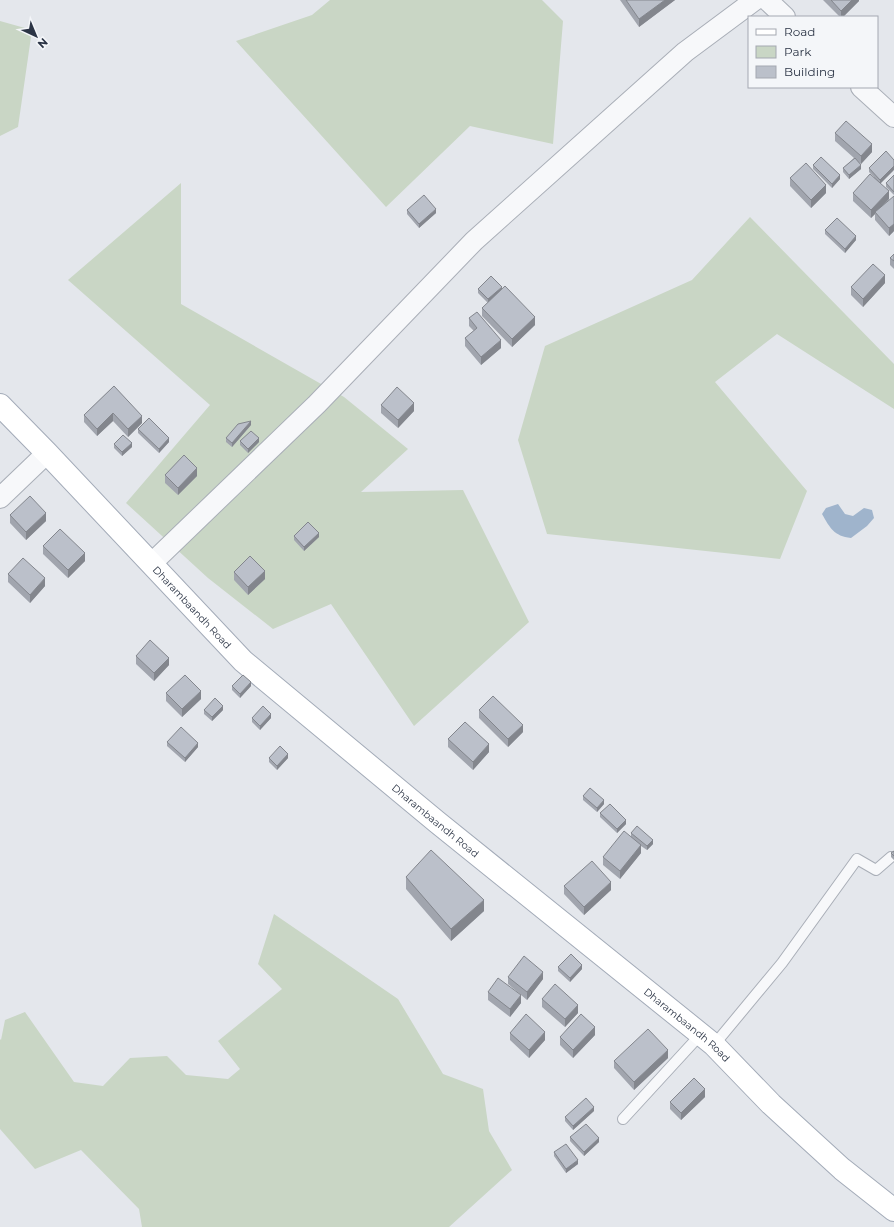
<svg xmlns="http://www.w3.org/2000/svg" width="894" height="1227" font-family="Montserrat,sans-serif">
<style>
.green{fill:#c9d6c5}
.water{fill:#9fb4cc}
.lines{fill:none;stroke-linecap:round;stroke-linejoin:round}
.lane-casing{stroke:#a9aeb7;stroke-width:12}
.street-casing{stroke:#a9aeb7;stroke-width:22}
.primary-casing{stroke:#a3abb8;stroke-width:24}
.lane{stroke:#f7f8fa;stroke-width:10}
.street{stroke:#f7f8fa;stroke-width:20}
.primary{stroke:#fff;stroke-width:22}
.wall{fill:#a1a5ae}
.shaded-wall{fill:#83868d}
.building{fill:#bbc0ca;stroke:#83868d}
.labels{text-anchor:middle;stroke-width:4;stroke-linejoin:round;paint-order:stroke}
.street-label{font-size:10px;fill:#2b3445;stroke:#f4f6f9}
</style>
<rect width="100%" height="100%" fill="#e4e7ec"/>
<path class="green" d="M330 0H542L563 21 553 144 470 126 386 207 236 41 312 15Z
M0 21 32 30 18 127 0 136Z
M181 183V304L344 397 408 449 361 492 463 490 529 622 414 726 331 604 273 629 208 578 126 503 210 405 68 280Z
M750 217 894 364V409L777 334 715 382 807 491 780 559 547 534 518 440 545 346 692 280Z
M274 914 398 999 443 1074 483 1089 489 1131 512 1170 449 1227H142L139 1209 81 1150 35 1169 0 1129V1039L1 1040 5 1020 25 1012 74 1082 103 1086 130 1058 167 1056 186 1075 228 1079 240 1069 218 1041 282 989 258 964Z"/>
<path class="water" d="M838 504 845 514 853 516 864 508 872 510 874 518 867 526 851 538C834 536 830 528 822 514L826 508Z"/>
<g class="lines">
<g class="lane-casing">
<path id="lane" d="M714 1045 782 963 857 859 876 870 891 857
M623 1119 701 1034"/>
</g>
<g class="street-casing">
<path id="street" d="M767 0 785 17
M861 87 894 117
M0 498 47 453
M152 563 317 404 474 241 685 52 755 0"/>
</g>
<g class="primary-casing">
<g id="primary">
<path id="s1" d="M0 405 47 453 243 661 437 822 714 1045 771 1104 842 1169 894 1210"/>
</g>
</g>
<use href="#lane" class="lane"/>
<use href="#street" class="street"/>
<use href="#primary" class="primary"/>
</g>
<path class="wall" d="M620 0H675L639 27Z
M823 0H859V1L843 17H840Z
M835 133 872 152 861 164 858 162 861 169 849 179 843 172V168L854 158 835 141Z
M886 151 880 183 889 199 881 207 894 197V231L889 236 875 220V214L871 218 853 201V193L874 177 869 172V168Z
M813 165 840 179 832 188 813 169Z
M894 175V195L886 187V183Z
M790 178 826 193 811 208 790 186Z
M407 210 436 213 419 228 407 214Z
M825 230 856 240 845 253 825 234Z
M894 254V269L890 265V258Z
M885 283 863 307 851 295V287Z
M478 289 502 290 535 325 512 347 482 316V308L488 303 478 293Z
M469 318 501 348 481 365 465 346V338L474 331 469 326Z
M114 386 142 423 128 437 113 421 97 436 84 422V415Z
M381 405 414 411 398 428 381 413Z
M251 425 232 447 226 442V438Z
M138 429 169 442 159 453 138 433Z
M240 441 259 442 248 453 240 445Z
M114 444 132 447 122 456 114 448Z
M165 475 197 476 178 495 165 483Z
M10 515 46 521 26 540 10 523Z
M294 536 319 537 304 551 294 540Z
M43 546 85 561 68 578 43 554Z
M234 572 265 579 248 595 234 580Z
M8 574 45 586 30 603 8 582Z
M136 656 169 665 154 681 136 664Z
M232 686H251L240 698 232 690Z
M166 693 201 699 182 717 166 701Z
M204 710H223L212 721 204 714Z
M479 710 523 732 508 747 479 718Z
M252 718H271L260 730 252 722Z
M448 739 489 752 473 770 448 747Z
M167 742 198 747 185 762 167 746Z
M269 758H288L277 770 269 762Z
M583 796 604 804 597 812 583 800Z
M600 813 626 824 617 833 600 817Z
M631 833 653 844 647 850 641 846V853L620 879 603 865V857L631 836Z
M894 851V860L891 857V853Z
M406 877 484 911 451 941 406 889Z
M564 886 611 890 584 915 564 894Z
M558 967 582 969 570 982 558 971Z
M508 977 543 979 527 1000 508 984Z
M488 992 521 1003 510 1017 488 1000Z
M542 999 578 1013 565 1027 542 1007Z
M510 1033 545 1040 529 1058 510 1040Z
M595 1035 573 1058 560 1045V1037Z
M668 1058 634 1090 614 1068V1061Z
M705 1097 681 1120 670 1109V1102Z
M594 1111 573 1130 565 1121V1117Z
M570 1137 599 1142 584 1156 570 1141Z
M554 1152 578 1164 566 1173 554 1156Z"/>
<path class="shaded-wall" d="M665 0H675L639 27V19Z
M852 0H859V1L843 17H841V11Z
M872 144V152L861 164V156Z
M861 165V169L849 179V175Z
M894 166V170L880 184V180Z
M840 175V179L832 188V184Z
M826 185V193L811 208V200Z
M889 191V199L876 213 875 212V214L871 218V210Z
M436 209V213L419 228V224Z
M894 224V231L889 236V228Z
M856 236V240L845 253V249Z
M885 275V283L863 307V299Z
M502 287V290L488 303V299Z
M535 317V325L512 347V339Z
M501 340V348L481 365V357Z
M414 403V411L398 428V420Z
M113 413V421L97 436V429Z
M142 416V423L128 437V429Z
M251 421V425L232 447V443Z
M169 438V442L159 453V449Z
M259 438V442L248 453V449Z
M132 443V447L122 456V452Z
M197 468V476L178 495V488Z
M46 513V521L26 540V532Z
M319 533V537L304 551V547Z
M85 553V561L68 578V570Z
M265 571V579L248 595V587Z
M45 578V586L30 603V595Z
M169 658V665L154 681V673Z
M251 682V686L240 698V694Z
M201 691V699L182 717V709Z
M223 706V710L212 721V717Z
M271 714V718L260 730V726Z
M523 725V732L508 747V739Z
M198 743V747L185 762V758Z
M489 744V752L473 770V762Z
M288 754V758L277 770V766Z
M604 800V804L597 812V808Z
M626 820V824L617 833V829Z
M653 840V844L647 850V846Z
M641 845V853L620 879V871Z
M611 882V890L584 915V907Z
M484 900V911L451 941V929Z
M582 965V969L570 982V978Z
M543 972V979L527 1000V992Z
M521 995V1003L510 1017V1009Z
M578 1005V1013L565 1027V1019Z
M595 1027V1035L573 1058V1050Z
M545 1032V1040L529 1058V1050Z
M668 1050V1058L634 1090V1082Z
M705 1089V1097L681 1120V1113Z
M594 1107V1111L573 1130V1126Z
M599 1138V1142L584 1156V1152Z
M578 1160V1164L566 1173V1169Z"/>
<path class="building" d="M626 0H665L639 19Z
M831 0H852L841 11Z
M846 121 872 144 861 156 835 133Z
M886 151 894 160V166L880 180 869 168Z
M821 157 840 175 832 184 813 165Z
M855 158 861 165 849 175 843 168Z
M806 163 826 185 811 200 790 178Z
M870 174 889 191 871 210 853 193Z
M894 175V192L886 183Z
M424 195 436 209 419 224 407 210Z
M894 196V224L889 228 875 212Z
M837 218 856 236 845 249 825 230Z
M894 254V261L890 258Z
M873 264 885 275 863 299 851 287Z
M491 276 502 287 488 299 478 289Z
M505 286 535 317 512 339 482 308Z
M477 312 501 340 481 357 465 338 477 328 469 318Z
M114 386 142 416 128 429 113 413 97 429 84 415Z
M397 387 414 403 398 420 381 405Z
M149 418 169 438 159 449 138 429Z
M251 421 232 443 226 438 238 424Z
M251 431 259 438 248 449 240 441Z
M123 435 132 443 122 452 114 444Z
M184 455 197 468 178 488 165 475Z
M30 496 46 513 26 532 10 515Z
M308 522 319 533 304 547 294 536Z
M60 529 85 553 68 570 43 546Z
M250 556 265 571 248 587 234 572Z
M23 558 45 578 30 595 8 574Z
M150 640 169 658 154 673 136 656Z
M185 675 201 691 182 709 166 693Z
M243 675 251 682 240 694 232 686Z
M493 696 523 725 508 739 479 710Z
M215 698 223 706 212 717 204 710Z
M263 706 271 714 260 726 252 718Z
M465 722 489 744 473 762 448 739Z
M181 727 198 743 185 758 167 742Z
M280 746 288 754 277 766 269 758Z
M590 788 604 800 597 808 583 796Z
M610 804 626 820 617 829 600 813Z
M637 826 653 840 647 846 631 833Z
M624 831 641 845 620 871 603 857Z
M431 850 484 900 451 929 406 877Z
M894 851V856L891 853Z
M592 861 611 882 584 907 564 886Z
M571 954 582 965 570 978 558 967Z
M524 956 543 972 527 992 508 977Z
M498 978 521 995 510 1009 488 992Z
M555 984 578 1005 565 1019 542 999Z
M526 1014 545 1032 529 1050 510 1033Z
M581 1014 595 1027 573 1050 560 1037Z
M648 1029 668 1050 634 1082 614 1061Z
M694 1078 705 1089 681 1113 670 1102Z
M586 1098 594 1107 573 1126 565 1117Z
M586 1124 599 1138 584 1152 570 1137Z
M566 1144 578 1160 566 1169 554 1152Z"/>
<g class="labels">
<g class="street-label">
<text dy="4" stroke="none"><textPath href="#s1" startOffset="279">Dharambaandh Road</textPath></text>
<text dy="4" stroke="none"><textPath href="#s1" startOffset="603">Dharambaandh Road</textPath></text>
<text dy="4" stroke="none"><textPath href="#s1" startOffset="927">Dharambaandh Road</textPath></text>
</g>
</g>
<rect x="748" y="16" width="130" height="72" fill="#f4f6f9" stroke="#a4a8b1"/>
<rect x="756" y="29" width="20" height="6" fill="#ffffff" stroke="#a4a8b1"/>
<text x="784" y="36" font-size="12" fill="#2b3445">Road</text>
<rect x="756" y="46" width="20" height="12" fill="#c9d6c5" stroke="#a4a8b1"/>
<text x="784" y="56" font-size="12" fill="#2b3445">Park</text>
<rect x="756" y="66" width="20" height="12" fill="#bbc0ca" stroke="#a4a8b1"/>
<text x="784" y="76" font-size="12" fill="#2b3445">Building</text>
<g transform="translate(36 36) rotate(136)" stroke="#f4f6f9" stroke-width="3" paint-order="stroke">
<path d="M0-3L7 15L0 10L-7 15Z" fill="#2b3445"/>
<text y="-6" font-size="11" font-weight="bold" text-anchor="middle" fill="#2b3445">N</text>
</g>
</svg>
